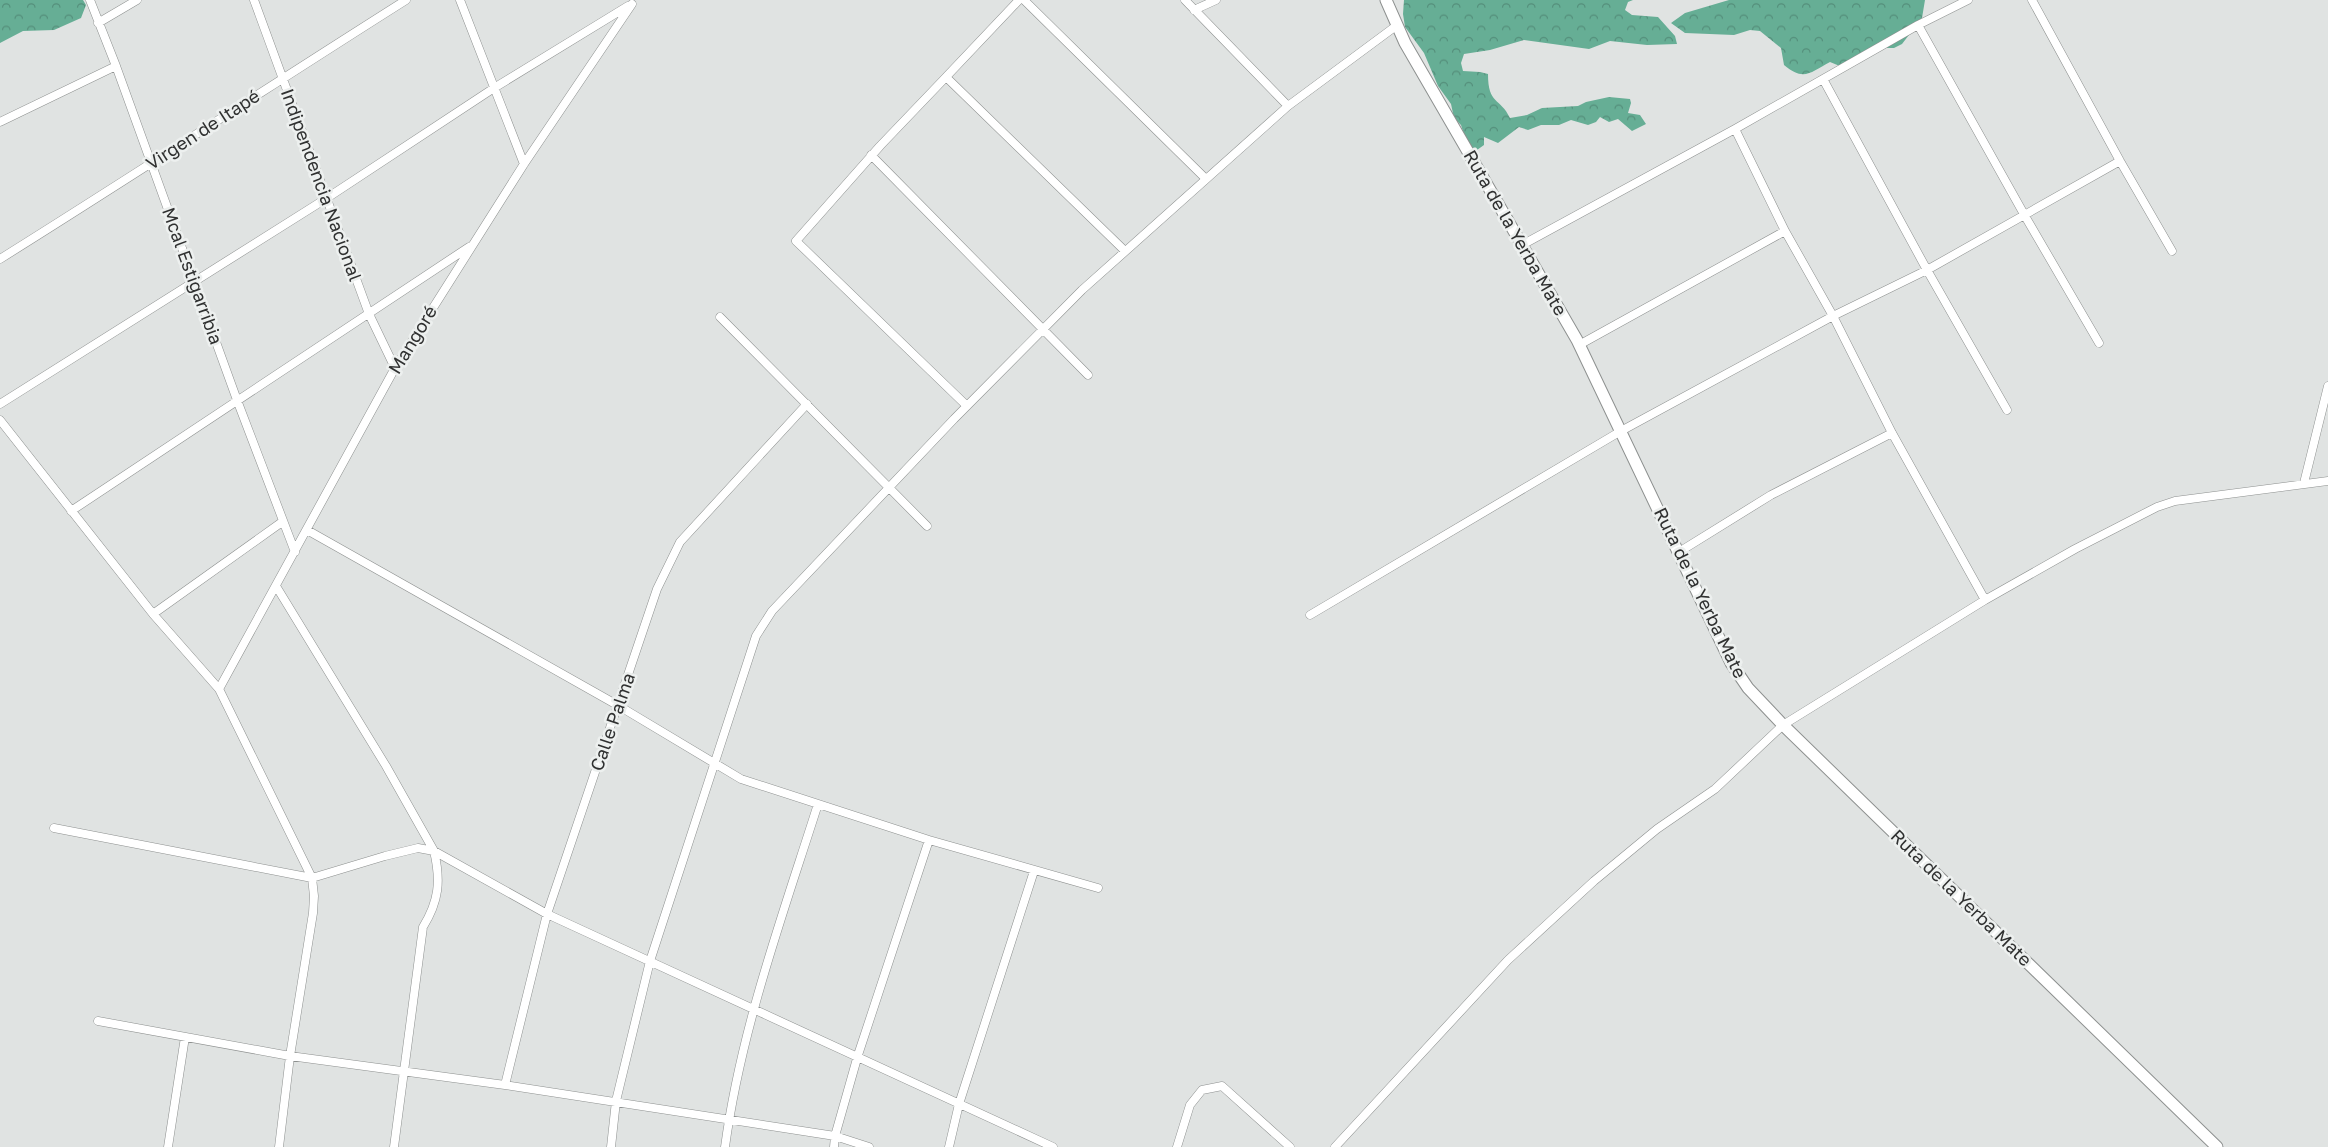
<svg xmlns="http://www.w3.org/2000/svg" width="2328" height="1147" font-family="'Golos Text',sans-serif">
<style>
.forest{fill:url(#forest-crowns)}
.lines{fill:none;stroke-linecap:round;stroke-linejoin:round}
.minor-casing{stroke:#8d908f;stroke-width:9}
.secondary-casing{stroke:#8d908f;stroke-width:13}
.minor{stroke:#fff;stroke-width:8}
.secondary{stroke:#fff;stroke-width:11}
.labels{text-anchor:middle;stroke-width:5;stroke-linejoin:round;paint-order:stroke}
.street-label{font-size:18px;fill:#303131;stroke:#edf0ef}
</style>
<defs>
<pattern id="forest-crowns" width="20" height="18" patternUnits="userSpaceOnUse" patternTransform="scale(1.25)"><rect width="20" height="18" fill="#66ae95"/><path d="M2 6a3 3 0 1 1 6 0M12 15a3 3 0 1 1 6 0" fill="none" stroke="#548e7a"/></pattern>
</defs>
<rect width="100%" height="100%" fill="#e0e3e2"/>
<path class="forest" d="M0 0H83L86 5 81 18 54 30 23 31 0 43Z
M1404 0H1633L1628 2 1625 10 1632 15 1658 17 1675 36 1677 44 1647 45 1610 41 1589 49 1524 40 1490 50 1464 54 1461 63 1463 71 1480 72 1488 74C1488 105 1500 97 1510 118L1527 115 1542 108 1578 106 1586 102 1609 97 1630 99 1631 103 1628 113 1640 115 1646 124 1632 131 1618 119 1609 122 1600 117 1596 122 1588 125 1571 120 1559 125H1541L1528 130 1519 127 1498 143 1484 137V145L1477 150 1468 147 1461 125 1454 118 1451 104 1438 86 1424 53 1405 27 1403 14Z
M1729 0H1925L1922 18 1902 44 1894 48H1876L1847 69 1830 62C1811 72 1804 82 1784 65L1781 48 1760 31 1750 30 1734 35 1685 33 1671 23 1685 13Z"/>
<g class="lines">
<g class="minor-casing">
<path id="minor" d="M90 0 116 66 237 400 295 552
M254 0 369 314 395 368
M460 0 524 164
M1024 0 1206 179
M1185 0 1288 106
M2032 0 2120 161 2172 251
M1194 10 1216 0
M98 23 137 0
M1918 25 2025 216 2099 343
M946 77 1019 0
M1823 79 1927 270 2007 410
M0 122 116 66
M1735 129 1785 231 1833 316 1892 433 1985 600
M871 155 1088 375
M1522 245 1735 129 1918 25 1968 0
M0 259C136 174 270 86 406 0
M720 317 927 526
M1579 345 1785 231
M0 404 327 198 494 88 628 6
M967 406 796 241 880 146 946 77 1125 251
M0 420 153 614 219 689 312 878 314 896 313 913 290 1056 505 1085 835 1136 834 1147
M2304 483 2328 386
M71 511 469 247
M307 530 619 706 741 779 929 840 1098 888
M1679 552 1771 495 1892 433
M276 586 386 766 434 851C441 881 439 901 423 927L394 1147
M153 614 282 522
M1310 615 1621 431 1833 316 1927 270 2120 161
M219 689 395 368 524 164 632 4
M54 828 312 878 385 856 418 848 434 851 547 914 1053 1147
M98 1021 290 1056 279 1147
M505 1085 547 914 657 589 680 542 807 404
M168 1147 185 1037
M611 1147 616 1101 650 961 756 636 772 611 954 419 1082 290 1288 106 1396 26
M725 1147C741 1029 782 917 818 804
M869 1147 835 1136 858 1055 929 840
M949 1147 959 1104 1034 871
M1177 1147 1190 1105 1202 1090 1222 1086 1290 1147
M1335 1147 1508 960 1594 881 1657 829 1715 789 1783 725 1985 600 2075 549 2157 507 2175 501 2328 481"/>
</g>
<g class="secondary-casing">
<path id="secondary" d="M1386 0 1405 43 1577 340 1731 663 1748 688 1783 725 2217 1147"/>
</g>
<use href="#minor" class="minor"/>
<use href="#secondary" class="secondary"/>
</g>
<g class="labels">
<g class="street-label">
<text transform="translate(203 130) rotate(-33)" y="6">Virgen de Itapé</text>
<text transform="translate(321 185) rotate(70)" y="6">Indipendencia Nacional</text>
<text transform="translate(1515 233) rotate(60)" y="6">Ruta de la Yerba Mate</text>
<text transform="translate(192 276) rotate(70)" y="6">Mcal Estigarribia</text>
<text transform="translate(413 340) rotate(-59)" y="6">Mangoré</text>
<text transform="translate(1700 593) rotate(64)" y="6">Ruta de la Yerba Mate</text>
<text transform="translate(613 722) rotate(-71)" y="6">Calle Palma</text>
<text transform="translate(1961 898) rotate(44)" y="6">Ruta de la Yerba Mate</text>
</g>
</g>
</svg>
